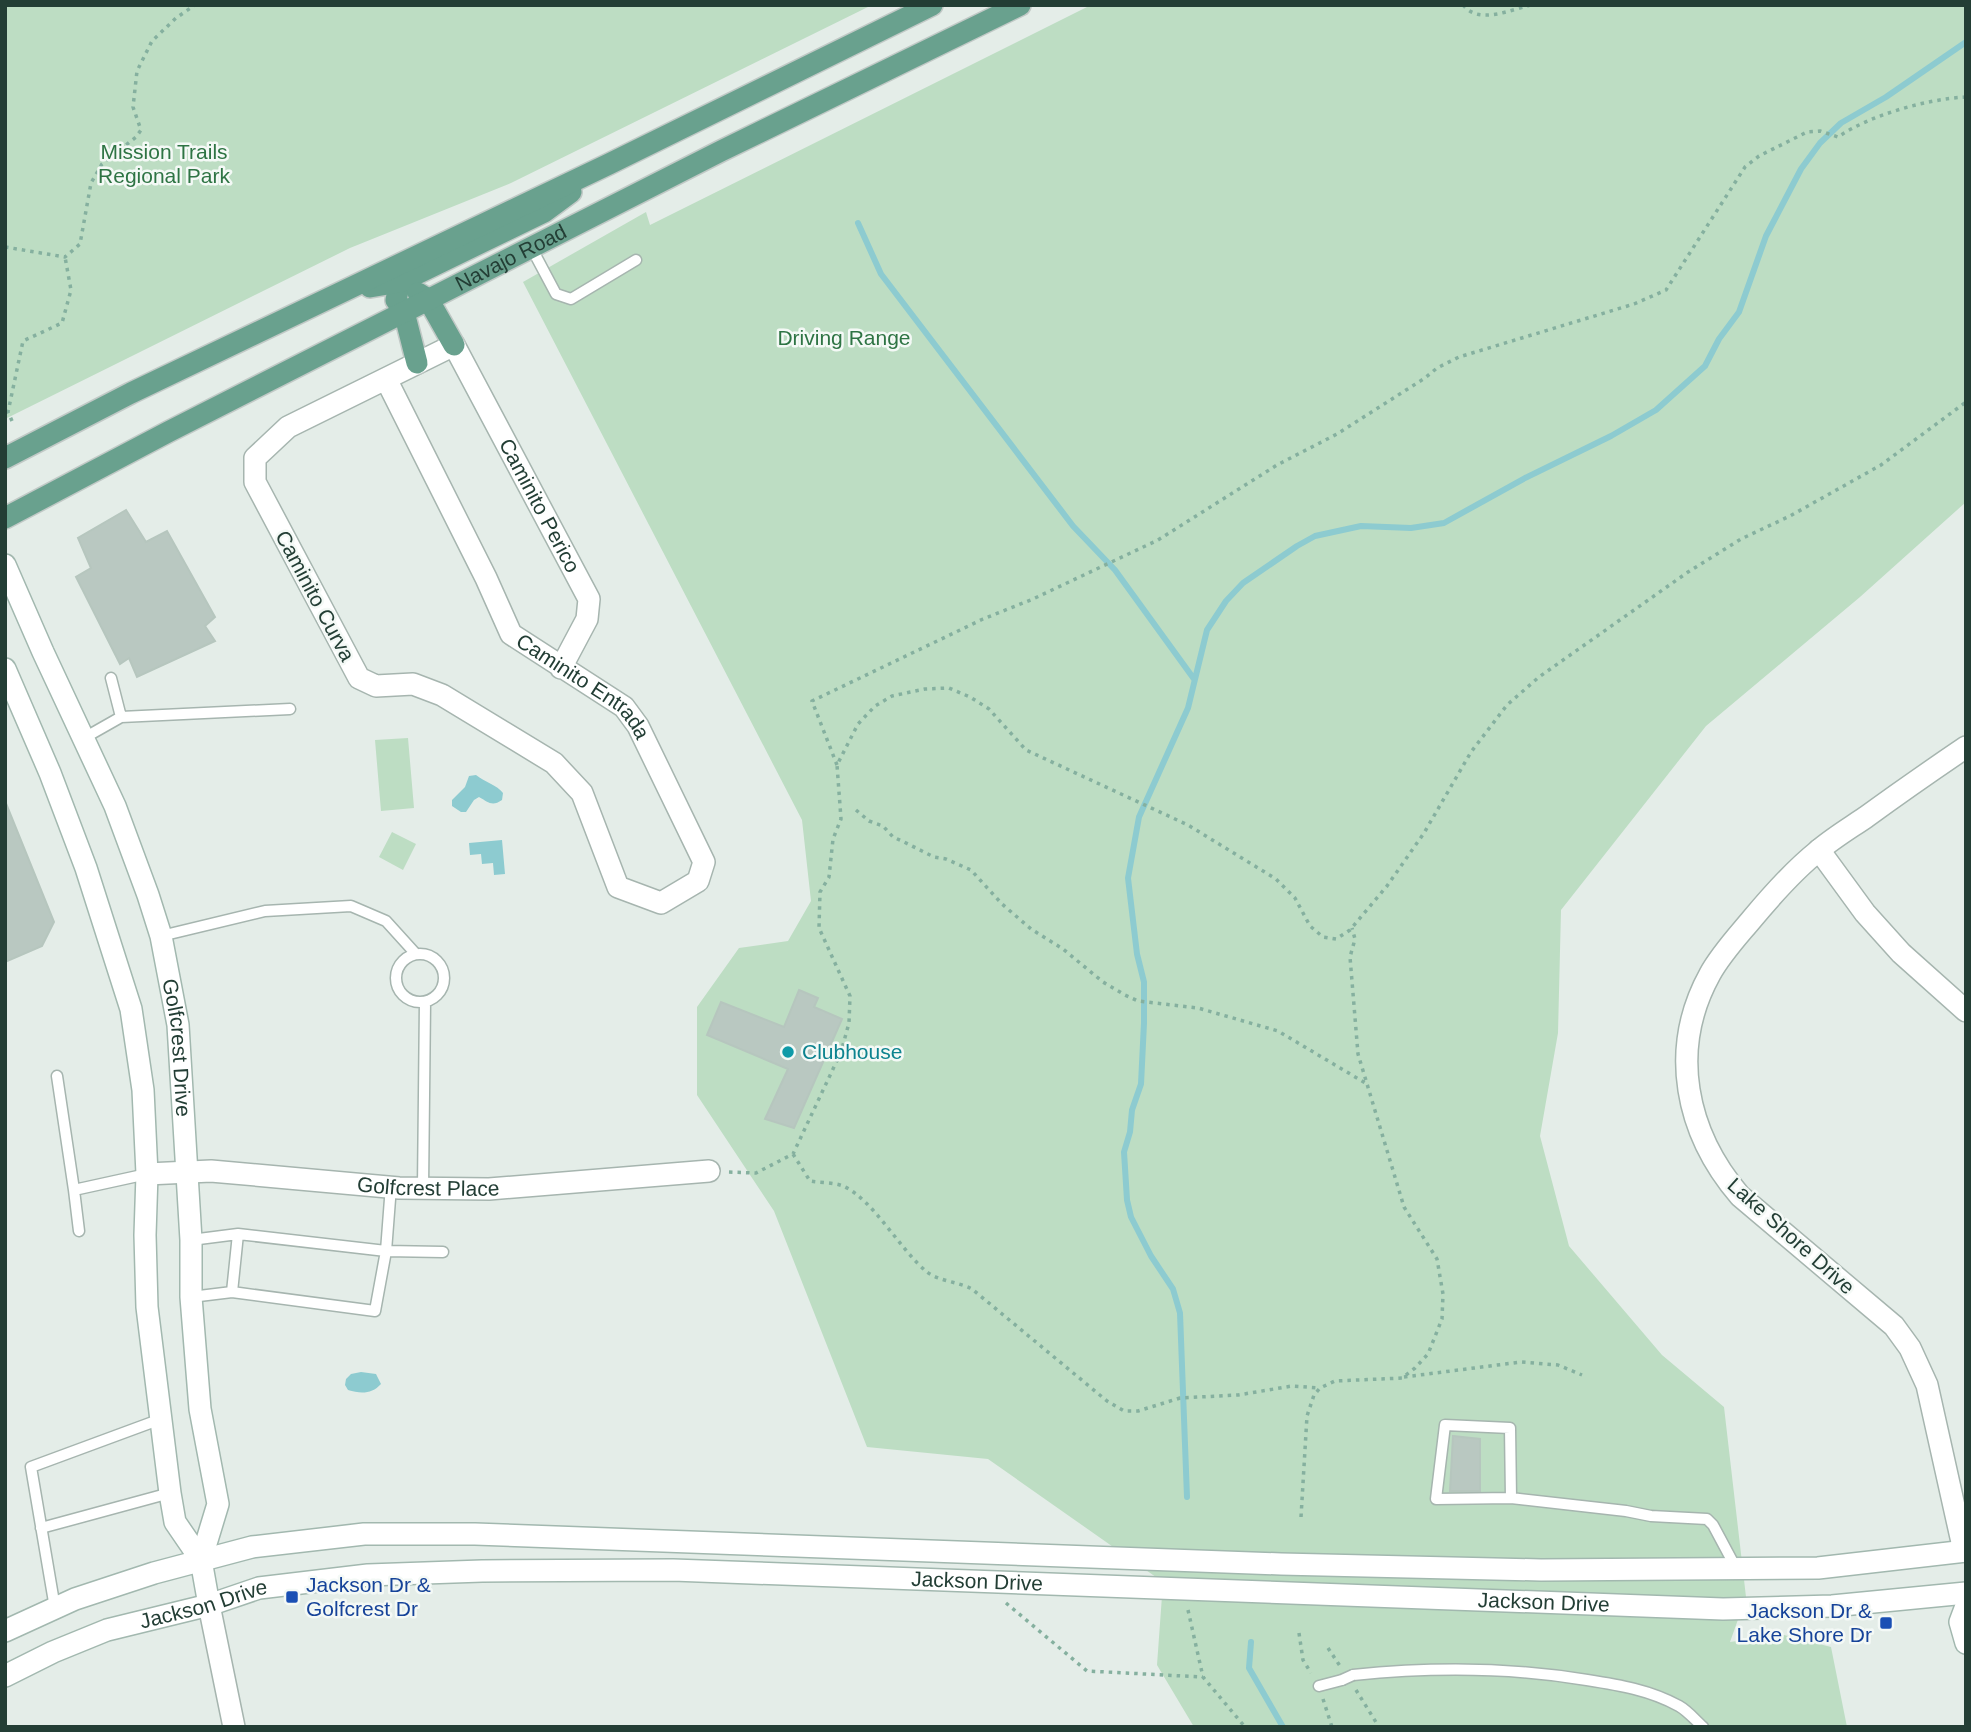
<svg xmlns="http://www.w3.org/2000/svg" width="1971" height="1732" font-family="Helvetica,sans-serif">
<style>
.green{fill:#bdddc3}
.water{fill:#8dcbd0}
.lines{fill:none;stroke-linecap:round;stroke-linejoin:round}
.stream{stroke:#8dcbd0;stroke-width:6}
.building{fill:#b9c8c1;stroke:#b6c6be;stroke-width:2}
.service-casing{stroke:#a6b5af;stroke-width:13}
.minor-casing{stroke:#a6b5af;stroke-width:24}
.tertiary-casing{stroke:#a6b5af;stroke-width:24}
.secondary-casing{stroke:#a2b8af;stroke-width:24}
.primary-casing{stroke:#c1c9c6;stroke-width:24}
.path{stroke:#85b09f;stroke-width:3.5;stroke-dasharray:3.5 5;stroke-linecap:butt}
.service{stroke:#fff;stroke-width:10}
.minor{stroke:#fff;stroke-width:21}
.tertiary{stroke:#fff;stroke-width:21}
.secondary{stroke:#fff;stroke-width:21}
.primary{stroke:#69a18e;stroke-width:21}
.service-bridge-casing{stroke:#a6b5af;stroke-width:13;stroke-linecap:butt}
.service-bridge{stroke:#fff;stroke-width:10}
.culture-dot{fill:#0f9aa8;stroke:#f4f9f6;stroke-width:2.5}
.transit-dot{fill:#1a4fb4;stroke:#f4f9f6;stroke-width:2.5}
.labels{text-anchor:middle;stroke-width:5;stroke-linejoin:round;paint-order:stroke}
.park-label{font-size:21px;fill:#2e7444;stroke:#f4f9f6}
.street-label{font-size:21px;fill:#233e35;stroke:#f4f9f6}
.culture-label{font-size:21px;fill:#0d838f;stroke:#f4f9f6;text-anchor:start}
.transit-label{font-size:21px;fill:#164399;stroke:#f4f9f6;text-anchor:start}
</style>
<rect width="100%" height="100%" fill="#e4ede8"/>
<path class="green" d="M5 5H872L511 183 350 248 5 419Z
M1091 5H1966V502L1860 597 1706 726 1561 910 1558 1033 1540 1136 1569 1246 1662 1355 1724 1407 1746 1597 1730 1642 1784 1635 1831 1647 1847 1727H1194L1157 1665 1163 1582 988 1459 867 1447 774 1211 697 1095V1007L739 948 788 941 811 901 802 820 523 282 646 212 650 225Z
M408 738 414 808 381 811 375 740Z
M392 832 416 844 403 870 379 857Z"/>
<path class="water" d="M476 775C485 782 497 785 503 793L502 800C492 807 488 802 479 797L474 800 466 812H461L452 806V800L465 787 469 776Z
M502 840 505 874 494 875 493 863 482 864 481 854 470 855 469 843Z
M361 1372 376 1374 381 1384C372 1394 361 1394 348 1390L345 1385 346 1379 351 1374Z"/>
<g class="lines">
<path class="stream" d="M858 223 881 274 1073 526 1115 570 1194 679
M1187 1497 1180 1313 1173 1289 1151 1256 1131 1217 1127 1200 1124 1152 1130 1132 1132 1110 1141 1084 1144 1023V982L1137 954 1128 878 1139 817 1188 708 1207 630 1226 601 1243 583 1297 546 1315 536 1361 526 1411 528 1444 523 1525 478 1611 436 1656 410 1705 366 1719 339 1739 312 1766 236 1801 169 1820 143 1841 123 1886 97 1966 42
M1251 1642 1249 1668 1283 1727"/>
</g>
<path class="building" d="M126 510 146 542 167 531 215 617 205 626 215 641 137 677 129 658 120 664 76 577 91 568 78 538Z
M5 801 54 922 42 946 5 962Z
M799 990 818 998 814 1007 842 1019 794 1128 765 1119 788 1069 707 1035 721 1002 784 1027Z
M1453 1436 1480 1439V1491H1450Z"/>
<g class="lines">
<g class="service-casing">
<path id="service" d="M531 247 556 294 571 299 636 260
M111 678 121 717
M84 738 121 717 290 709
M161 936 265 911 351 906 386 921 415 953
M396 978a24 24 0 1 1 48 0a24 24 0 1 1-48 0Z
M57 1076 74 1190
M391 1186 386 1251 443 1252
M423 1188 425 1002
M79 1231 74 1190 147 1174
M238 1234 386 1251 375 1311 232 1292Z
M191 1240 238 1234
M191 1297 232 1292
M1445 1425 1510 1428 1511 1498 1436 1499Z
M1511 1498 1626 1511 1651 1516 1707 1519 1713 1525 1736 1568
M41 1528 170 1493
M55 1608 31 1467 161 1419
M1353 1675C1432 1667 1509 1667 1587 1680 1619 1685 1650 1690 1679 1706 1688 1711 1695 1720 1703 1727
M1319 1686 1342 1680"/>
</g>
<g class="minor-casing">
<g id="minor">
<path id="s1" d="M386 379 486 578 511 634 624 707 638 726 704 862 698 881 661 903 618 887 582 793 554 763 442 695 413 684 376 686 359 678 255 482V458L288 427 454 345 589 599 587 619 561 668"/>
<path d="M1819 850 1865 913 1901 953 1966 1011"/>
<path id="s2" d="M147 1174 211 1171 399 1188 489 1189 709 1171"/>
</g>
</g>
<g class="tertiary-casing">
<path id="tertiary" d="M1964 1551 1927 1385 1910 1348 1894 1326 1740 1196C1686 1133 1668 1050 1710 974 1721 954 1737 937 1752 919 1772 895 1793 871 1818 851 1833 838 1850 828 1866 817 1899 793 1932 770 1966 747
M209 1605 234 1727"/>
</g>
<g class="secondary-casing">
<g id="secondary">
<path id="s3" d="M5 565 43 652 115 806 148 895 161 936 178 1025 191 1240V1297L200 1409 218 1504 201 1560"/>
<path d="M5 669 50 773 86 868 131 1009 143 1090 147 1174 145 1235 147 1307 170 1493 175 1522 201 1560 209 1605"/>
<path d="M1966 1606 1960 1622 1966 1643"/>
<path d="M5 1631 75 1599 154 1573 252 1547 364 1534H475L1281 1564 1541 1570 1818 1568 1966 1551"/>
<path id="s4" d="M5 1676 53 1652 107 1630 209 1605 259 1588 368 1575 482 1571 673 1570 1723 1609 1832 1606 1966 1593"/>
</g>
</g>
<g class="primary-casing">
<g id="primary">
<path d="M400 282 396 300 404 312 417 363"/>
<path d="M370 287 400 282 544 212 571 192"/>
<path d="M418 293 428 299 454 345"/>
<path d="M5 458 131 393 609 164 932 5"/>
<path id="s5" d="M5 518 168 432 721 151 1020 5"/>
</g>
</g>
<path class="path" d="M1463 5C1479 25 1509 10 1531 5
M5 247 65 257 80 244 91 183 102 164 136 137 141 130 133 107 137 71 152 41 176 18 195 5
M12 421 8 412 23 341 62 323 71 290 65 257
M837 765 812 701 983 619 1033 599 1158 540 1277 465 1337 434 1425 378 1437 368 1459 357 1634 304 1666 290 1745 167 1759 156 1807 132 1820 131 1838 137C1870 115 1927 99 1966 97
M856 810 869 821 883 826 893 837 904 842 934 857 946 859 971 870 1002 904 1031 929 1063 949 1103 982 1125 995 1138 1001 1198 1008 1278 1031 1367 1084
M793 1154 810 1181C820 1183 833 1182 843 1186 873 1199 900 1250 927 1272 938 1281 959 1282 972 1289L1107 1401 1124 1411H1138L1180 1398 1238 1395 1292 1386 1320 1388
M729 1172 756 1173 793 1154 841 1052 849 1023 850 996 819 928 820 892 829 877 833 839 841 819 837 765 858 724 875 706 892 696 925 689 949 688 970 697 989 709 1026 750 1188 825 1276 879 1295 898 1310 926 1323 937 1336 939 1350 930 1387 886 1424 833 1471 752 1507 705 1539 677 1688 572 1741 539 1790 516 1881 465 1966 402
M1404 1377 1521 1362 1558 1365 1582 1375
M1301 1517 1307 1416 1314 1395 1320 1388 1335 1381 1402 1378 1415 1368 1428 1354 1442 1319 1443 1294 1437 1259 1404 1207 1358 1054 1350 957 1355 939 1352 928
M1006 1603 1087 1671 1203 1677
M1188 1610 1203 1677 1245 1727
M1299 1633 1303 1660 1311 1673
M1328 1648 1340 1666
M1356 1690 1379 1727
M1323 1699 1332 1727"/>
<use href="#service" class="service"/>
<use href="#minor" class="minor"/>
<use href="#tertiary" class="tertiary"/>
<use href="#secondary" class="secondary"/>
<use href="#primary" class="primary"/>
<g class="service-bridge-casing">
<path id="service-bridge" d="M1342 1680 1353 1675"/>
</g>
<use href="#service-bridge" class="service-bridge"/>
</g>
<circle class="culture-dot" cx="788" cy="1052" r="7"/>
<g class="transit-dot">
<rect x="285" y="1590" width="14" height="14" rx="3.5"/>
<rect x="1879" y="1616" width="14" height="14" rx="3.5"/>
</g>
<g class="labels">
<g class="park-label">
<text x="164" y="159">Mission Trails<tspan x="164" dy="24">Regional Park</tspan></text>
<text x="844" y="345">Driving Range</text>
</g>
<g class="street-label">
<text dy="7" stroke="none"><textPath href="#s5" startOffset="569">Navajo Road</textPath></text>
<text dy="7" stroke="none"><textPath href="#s1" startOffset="1720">Caminito Perico</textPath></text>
<text transform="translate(315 596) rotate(62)" y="7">Caminito Curva</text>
<text dy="7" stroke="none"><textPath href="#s1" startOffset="374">Caminito Entrada</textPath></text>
<text dy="7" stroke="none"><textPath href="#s3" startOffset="516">Golfcrest Drive</textPath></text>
<text dy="7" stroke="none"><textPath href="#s2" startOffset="282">Golfcrest Place</textPath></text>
<text transform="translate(1791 1236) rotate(42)" y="7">Lake Shore Drive</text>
<text dy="7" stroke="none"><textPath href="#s4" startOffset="989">Jackson Drive</textPath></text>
<text dy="7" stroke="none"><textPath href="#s4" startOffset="1556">Jackson Drive</textPath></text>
<text dy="7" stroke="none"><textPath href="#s4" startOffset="212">Jackson Drive</textPath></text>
</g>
<g class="culture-label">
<text x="802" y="1059">Clubhouse</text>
</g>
<g class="transit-label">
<text x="306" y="1592">Jackson Dr &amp;<tspan x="306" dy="24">Golfcrest Dr</tspan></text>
<text x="1872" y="1618" text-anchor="end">Jackson Dr &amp;<tspan x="1872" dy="24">Lake Shore Dr</tspan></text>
</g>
</g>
<rect width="1971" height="1732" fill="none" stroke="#233e35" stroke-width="14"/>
</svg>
